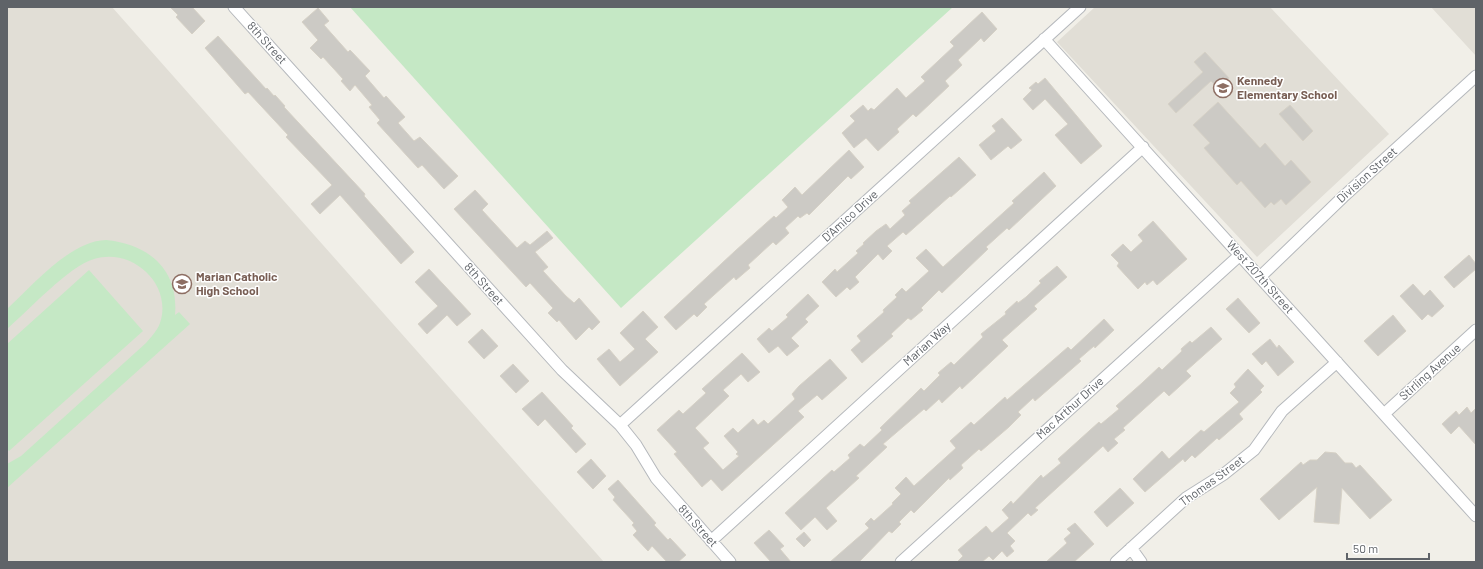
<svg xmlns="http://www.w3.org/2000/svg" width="1483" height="569" font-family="Barlow,sans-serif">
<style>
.education{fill:#e1ded6}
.green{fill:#c5e8c5}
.building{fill:#cccac5;stroke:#d6d1c6}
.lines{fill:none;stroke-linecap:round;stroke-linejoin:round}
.street-casing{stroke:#b5b8bc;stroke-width:13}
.street{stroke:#fff;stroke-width:11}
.labels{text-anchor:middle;stroke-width:3;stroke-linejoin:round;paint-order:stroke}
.street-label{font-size:12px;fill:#5f6368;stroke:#fff}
.education-label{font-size:12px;font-weight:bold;fill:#785e54;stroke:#fff;text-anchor:start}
</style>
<rect width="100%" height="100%" fill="#f1efe8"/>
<path class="education" d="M7 7H112L604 562H7Z
M1095 7H1270L1389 134 1257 257 1057 42Z
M1431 7H1476V56Z"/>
<path class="green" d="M350 7H953L621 308Z
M106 240C149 244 179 270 175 315L179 312 190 324 7 488V464L21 456 146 343C151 337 157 331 160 323 173 284 132 247 94 259 69 266 28 311 7 329V309C33 285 70 241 106 240Z
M89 270 143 331 9 451 7 449V344Z"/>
<path class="building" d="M170 7H192L205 21 192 34 176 17 178 15Z
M318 8 329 21 324 25 348 52 350 50 370 71 365 76 384 98 386 96 405 117 398 123 414 141 420 137 458 176 444 189 422 165 418 168 377 123 380 120 369 107 372 105 355 85 350 91 341 81 343 79 323 57 321 59 310 48 318 40 302 22Z
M982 12 997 29 984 42 981 38 958 60 962 65 945 81 949 86 916 117 913 114 897 129 899 132 878 151 866 138 854 148 842 133 855 121 850 116 863 105 868 111 871 108 874 110 897 88 906 98 925 81 921 77 954 46 950 42Z
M218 36 266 89 267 88 274 96 275 95 285 106 284 107 365 194 364 196 414 252 401 264 340 195 320 214 311 204 332 185 286 137 288 135 248 92 245 94 205 48Z
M1205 52 1229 78 1218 88 1211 81 1176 113 1168 104 1203 72 1194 62Z
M1045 78 1102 146 1081 164 1055 135 1068 124 1045 99 1033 110 1023 99 1032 90 1029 88 1036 82 1038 84Z
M1218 102 1260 148 1265 143 1285 166 1291 160 1311 182 1286 205 1281 199 1274 205 1271 202 1265 208 1241 181 1237 185 1204 148 1210 143 1193 125Z
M1290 105 1313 131 1303 141 1279 114Z
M1002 118 1022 140 1011 149 1008 146 991 160 979 145 996 131 992 126Z
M849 150 864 167 851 179 848 176 809 215 807 213 800 218 798 216 785 228 789 233 776 245 773 242 748 265 750 268 736 280 734 277 704 304 707 307 697 317 694 314 676 330 664 317 735 251 774 216 776 218 788 207 782 200 795 187 802 195Z
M959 157 976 175 951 197 950 196 906 235 903 232 887 246 892 251 883 260 878 254 855 277 859 282 850 290 847 287 836 297 822 282 835 269 837 272 858 253 856 251 864 244 863 243 876 231 886 224 890 229 905 215 902 211 911 203 909 201Z
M1044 172 1056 186 1009 230 1007 228 986 247 988 249 942 293 939 290 921 308 923 310 911 320 908 318 891 334 893 336 862 363 851 350 861 341 857 336 884 312 883 310 897 297 895 295 902 288 906 292 929 271 916 258 926 249 943 267 1014 203 1012 201Z
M475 190 488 204 482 210 517 248 525 241 530 245 547 231 553 238 535 252 548 267 543 271 566 296 574 303 579 298 600 322 592 330 589 327 576 340 559 320 557 322 548 313 553 308 530 283 526 287 454 209Z
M1153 221 1187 259 1157 285 1153 280 1147 285 1145 282 1138 289 1117 266 1119 263 1111 255 1123 244 1131 252 1143 241 1138 235Z
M1469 255 1476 264V269L1454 288 1444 277Z
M1057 266 1067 277 1034 306 1037 309 1002 340 1008 346 962 389 960 386 942 403 939 399 926 411 924 409 883 444 887 447 856 476 859 478 826 508 837 521 827 530 815 517 801 530 785 513 832 470 834 472 850 458 848 455 860 444 864 447 882 430 880 428 912 397 921 388 924 391 940 375 938 373 951 362 954 365 983 337 981 334 1006 314 1005 312 1017 301 1018 303 1026 297 1041 283 1039 281Z
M429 269 471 314 457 326 447 315 427 334 418 324 438 306 415 282Z
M1413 284 1424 296 1430 290 1444 306 1432 317 1428 314 1422 320 1400 296Z
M808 294 819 306 805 319 808 322 791 338 799 346 787 356 778 346 769 353 757 339 769 328 772 331 788 317 786 315Z
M1238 298 1260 323 1249 333 1226 309Z
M643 311 658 327 645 339 658 352 620 386 597 359 609 349 620 362 635 349 620 333Z
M1393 315 1406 331 1378 356 1364 341Z
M1104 319 1114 330 1095 348 1094 346 1079 359 1081 361 1035 401 1033 398 1018 412 1021 415 1009 427 981 451 979 449 961 465 963 468 950 480 949 478 914 513 911 510 899 522 901 524 892 533 889 531 859 562H830L869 528 865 524 871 518 874 521 893 504 892 503 901 494 895 488 906 477 914 486 956 448 950 441 971 422 974 425 1005 397 1007 400 1068 347 1071 350Z
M1211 327 1222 339 1186 371 1191 376 1169 396 1164 391 1123 428 1125 430 1114 439 1118 443 1108 452 1103 446 1035 508 1038 510 1031 516 1028 513 1007 533 1015 541 1010 546 1014 551 1007 557 1002 551 993 560 989 556 982 562H957L963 556 958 550 986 526 992 533 1009 518 1002 510 1011 501 1013 504 1041 475 1043 478 1061 463 1058 459 1099 422 1101 424 1119 409 1116 406 1142 383 1159 367 1162 370 1182 351 1181 349 1190 341 1192 343Z
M482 329 498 346 484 359 468 342Z
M1270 339 1277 348 1279 345 1294 362 1278 376 1266 361 1262 365 1252 354Z
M742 353 760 372 748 382 741 374 723 390 729 396 695 428 709 443 703 448 723 470 739 456 736 454 738 452 724 436 733 428 738 433 753 419 758 425 764 420 768 424 795 399 792 394 799 386 830 359 847 378 822 400 817 395 798 411 804 417 722 491 711 479 702 487 674 454 677 452 657 430 679 410 683 414 706 393 702 389Z
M513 364 529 381 516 393 500 376Z
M1248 369 1264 386 1260 390 1262 392 1239 414 1243 419 1219 440 1217 438 1195 458 1192 455 1185 462 1183 459 1145 492 1133 479 1162 451 1169 459 1201 430 1204 432 1239 402 1230 393 1236 387 1234 384Z
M542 392 573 426 571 428 586 444 576 453 545 419 538 426 522 409Z
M1467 407 1471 413 1476 408V445L1459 426 1451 434 1442 424 1456 411 1459 415Z
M1325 452 1336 453 1345 463H1352L1356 468 1360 465 1392 500 1370 519 1342 488 1339 524 1314 522 1317 487 1279 520 1260 499 1301 462 1303 465 1310 460H1317Z
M591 459 606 476 593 489 577 472Z
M618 480 656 523 654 525 668 540 670 538 686 555 678 562H667L652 546 648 551 633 535 637 531 632 525 634 523 613 500 615 497 608 489Z
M1120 488 1134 503 1107 527 1094 512Z
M1075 523 1094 544 1074 562H1046L1067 543 1064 539 1071 533 1067 529Z
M769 530 784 546 780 549 791 562H771L754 543Z
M804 532 811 540 804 547 796 539Z"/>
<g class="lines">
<g class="street-casing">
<path id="street" d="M234 7 562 370 620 425 636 445 656 478 730 562
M1044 39 1476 516
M1260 277 1343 197 1476 76
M1384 414 1476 330
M620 425 1080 7
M711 541 1143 147
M1131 548 1141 562
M901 562 1240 255
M1116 562 1186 498 1224 474 1254 450 1282 411 1337 362"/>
</g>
<use href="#street" class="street"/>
</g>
<defs>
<g id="school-ring" transform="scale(1)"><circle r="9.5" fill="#fff" stroke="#8d6e63" stroke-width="1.5"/><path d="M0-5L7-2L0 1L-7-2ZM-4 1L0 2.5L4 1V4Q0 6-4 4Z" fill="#8d6e63"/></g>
</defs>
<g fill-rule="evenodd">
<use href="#school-ring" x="1223" y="88"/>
<use href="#school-ring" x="182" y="284"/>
</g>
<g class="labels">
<g class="street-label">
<text transform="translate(267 43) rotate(48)" y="4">8th Street</text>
<text transform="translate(1367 175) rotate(-42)" y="4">Division Street</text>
<text transform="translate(850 216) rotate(-42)" y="4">D'Amico Drive</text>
<text transform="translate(1260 277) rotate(48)" y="4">West 207th Street</text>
<text transform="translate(484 284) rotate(48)" y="4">8th Street</text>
<text transform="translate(927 344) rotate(-42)" y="4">Marian Way</text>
<text transform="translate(1430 372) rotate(-42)" y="4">Stirling Avenue</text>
<text transform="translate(1070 408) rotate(-42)" y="4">Mac Arthur Drive</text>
<text transform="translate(1212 481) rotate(-36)" y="4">Thomas Street</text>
<text transform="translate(698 526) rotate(48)" y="4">8th Street</text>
</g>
<g class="education-label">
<text x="1237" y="85">Kennedy<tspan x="1237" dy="14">Elementary School</tspan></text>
<text x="196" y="281">Marian Catholic<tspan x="196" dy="14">High School</tspan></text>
</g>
</g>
<rect width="1483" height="569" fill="none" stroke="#5f6368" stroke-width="16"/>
<path d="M1347 553v6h82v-6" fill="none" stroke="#5f6368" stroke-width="2"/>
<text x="1353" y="553" font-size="12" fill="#5f6368" stroke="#ffffff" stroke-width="3" paint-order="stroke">50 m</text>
</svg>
